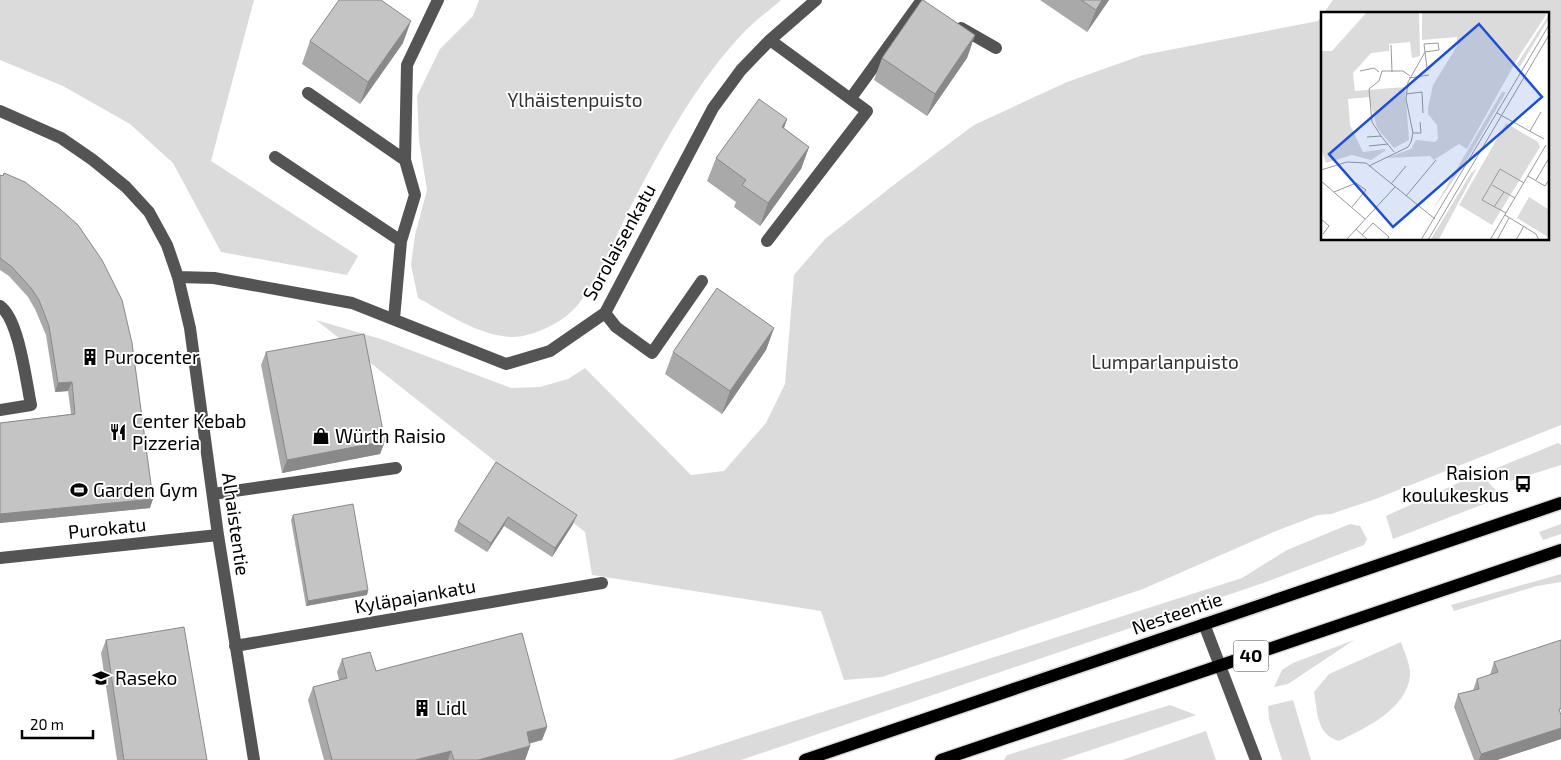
<svg xmlns="http://www.w3.org/2000/svg" width="1561" height="760" font-family="'Exo 2',sans-serif">
<style>
.green{fill:#dbdbdb}
.lines{fill:none;stroke-linecap:round;stroke-linejoin:round}
.major-casing{stroke:#dbdbdb;stroke-width:15}
.minor{stroke:#545454;stroke-width:12}
.major{stroke:#000;stroke-width:12}
.wall{fill:#a9a9a9}
.shaded-wall{fill:#898989}
.building{fill:#c4c4c4;stroke:#898989}
.labels{text-anchor:middle;stroke-width:4;stroke-linejoin:round;paint-order:stroke}
.shield{fill:#fff;stroke:#4c4c4c;stroke-width:1}
.shield-label{font-size:18px;font-weight:bold;fill:#000}
.park-label{font-size:19px;fill:#323232;stroke:#fff}
.street-label{font-size:19px;fill:#000;stroke:#fff}
.poi-label{font-size:19px;fill:#000;stroke:#fff;text-anchor:start}
.inset-road{fill:none;stroke:#999;stroke-width:1}
.view{fill:#1d4ed8;fill-opacity:0.15;stroke:#1d4ed8;stroke-width:2.5}
.inset-edge{fill:none;stroke:#000;stroke-width:2.5}
</style>
<rect width="100%" height="100%" fill="#fff"/>
<path class="green" d="M0 0H254L211 161 358 256 347 275 221 252 173 163 130 124 63 86 0 60Z
M479 0H781C770 10 757 19 746 30 698 80 664 142 632 204 618 231 594 290 573 310 559 324 532 337 512 337 479 336 446 313 418 298L411 265 415 235 427 190 419 140 417 96 440 49 473 16Z
M1333 0H1561V425L1373 500 1331 514 1318 515 1276 531 1143 589 882 677 844 680 821 611 592 575 585 532 316 320 381 339 511 388 540 387 568 379 585 368 691 475 724 471 766 423 785 384 794 275 825 239 895 184 974 125 1067 82 1143 55 1318 21 1322 15V239H1547V14H1323Z
M1558 443 1561 445V465L1507 482 1493 474 1492 470Z
M1480 473 1502 497 1393 539 1386 516Z
M1350 524 1360 526 1367 539 1364 545 1269 581 741 760H672L1242 578 1287 550Z
M1561 524V534L1543 540 1539 532Z
M1561 574V582L1537 586 1454 611 1451 605Z
M1354 640 1288 684 1274 687 1282 670 1293 663Z
M1401 642C1404 651 1411 666 1410 676 1406 710 1365 728 1339 741 1316 734 1318 713 1314 692L1329 674Z
M1293 700 1311 760H1282L1269 719 1268 706Z
M1170 705 1196 715 1061 760H1004L1007 755Z
M1206 731 1216 760H1122Z"/>
<g class="lines">
<g class="major-casing">
<path id="major" d="M805 760 1561 503
M941 760 1561 550"/>
</g>
<path class="minor" d="M961 28 996 48
M308 93 405 160 415 195 401 241 394 319
M851 98 919 4
M0 111 61 138 93 160 126 187 149 212 167 245 178 277 190 328 218 535 254 760
M275 157 401 241
M405 160 407 65 438 0
M767 241 867 111 770 40
M178 277 214 278 352 303 506 364 550 351 605 313 713 108 741 70 770 40 816 0
M0 306C19 319 26 381 31 405L0 410
M605 313 616 327 652 353 702 281
M213 494 396 468
M0 558 218 535
M1204 624 1256 760
M235 646 602 583"/>
<use href="#major" class="major"/>
</g>
<path class="wall" d="M1040 0H1109L1087 32Z
M975 35 967 58 927 116 874 80 882 58Z
M310 41 403 43 360 104 302 64Z
M787 119 784 128 809 147 801 169 760 226 734 207 736 202 707 181 716 158Z
M0 175 150 508 0 523V423L71 414 68 391 55 392 46 335 35 309 28 297 9 276 0 270Z
M774 328 766 350 722 414 665 374 673 352Z
M266 352 385 441 380 454 282 473 261 365Z
M496 462 573 524 552 557 504 526 487 552 454 531 458 522Z
M293 515 368 590 367 595 306 606 291 520Z
M106 640 207 760H117L101 653Z
M342 659 547 727 542 740 529 744 530 746 525 760H324L308 700 313 687 339 680 337 672Z
M1494 662 1561 739 1497 760H1474L1454 707 1458 694 1473 690 1477 679 1490 675Z"/>
<path class="shaded-wall" d="M1102 0H1109L1087 32 1096 10Z
M411 21 403 43 360 104 368 82Z
M975 35 967 58 927 116 935 94Z
M787 119 779 142 782 127Z
M809 147 801 169 760 226 768 203Z
M774 328 766 350 722 414 730 391Z
M72 382 68 391 55 392 58 383Z
M385 441 380 454 282 473 287 460Z
M153 499 150 508 0 523V514Z
M577 515 573 524 552 557 555 548Z
M508 517 504 526 487 552 491 543Z
M368 590 367 595 306 606 308 601Z
M547 727 542 740 522 745 527 732Z
M1561 728V739L1497 760H1479L1481 754Z
M530 746 525 760H478Z
M451 751 448 760H415Z"/>
<path class="building" d="M339 0H381L411 21 368 82 310 41Z
M922 0H923L975 35 935 94 882 58Z
M1081 0H1102L1096 10Z
M759 99 787 119 782 127 809 147 768 203 742 185 746 180 716 158Z
M4 173 25 182 60 209 78 225 102 260 122 300 132 343 153 499 0 514V423L75 414 72 382 58 383 49 326 39 300 31 288 12 267 0 258V175L3 176Z
M717 288 774 328 730 391 673 352Z
M364 334 385 441 287 460 266 352Z
M496 462 577 515 555 548 508 517 491 543 458 522Z
M353 504 368 590 308 601 293 515Z
M184 627 207 760H124L106 640Z
M522 633 547 727 527 732 530 746 478 760H454L451 751 415 760H332L313 687 347 678 342 659 370 652 376 671Z
M1561 640V709H1559L1561 715V728L1481 754 1458 694 1479 689 1477 679 1498 672 1494 662Z"/>
<defs>
<g id="building-bare" transform="scale(1.35)"><path d="M-4-6H4V6H1V3H-1V6H-4ZM-2.5-4.3h1.7v1.8h-1.7ZM.8-4.3h1.7v1.8H.8ZM-2.5-1h1.7V.8h-1.7ZM.8-1h1.7V.8H.8Z" fill="#000" stroke="#fff" stroke-width="2.5" paint-order="stroke"/></g>
<g id="restaurant-bare" transform="scale(1.35)"><path d="M-5-6h1v4h1v-4h1v4h1v-4h1v5L-1.5 .5V6h-2V.5L-5-1ZM5-6V6H3V1.5H1.5Q1.5-4 5-6Z" fill="#000" stroke="#fff" stroke-width="2.5" paint-order="stroke"/></g>
<g id="shop-bare" transform="scale(1.35)"><path d="M-5-2.5h2.3a2.7 3.5 0 0 1 5.4 0H5L5.5 6h-11ZM-1.5-2.5h3a1.5 2.3 0 0 0-3 0Z" fill="#000" stroke="#fff" stroke-width="2.5" paint-order="stroke"/></g>
<g id="bus-bare" transform="scale(1.35)"><path d="M-5-6H5V4H4V6H2V4H-2V6H-4V4H-5ZM-3.5-4V0h7V-4ZM-3.5 1.2v1.5H-2V1.2ZM2 1.2v1.5H3.5V1.2Z" fill="#000" stroke="#fff" stroke-width="2.5" paint-order="stroke"/></g>
<g id="stadium-bare" transform="scale(1.35)"><path d="M0-5a6.5 5 0 1 0 0 10a6.5 5 0 1 0 0-10ZM-3.5-1.8h7v3.6h-7Z" fill="#000" stroke="#fff" stroke-width="2.5" paint-order="stroke"/></g>
<g id="school-bare" transform="scale(1.35)"><path d="M0-5L7-2L0 1L-7-2ZM-4 1L0 2.5L4 1V4Q0 6-4 4Z" fill="#000" stroke="#fff" stroke-width="2.5" paint-order="stroke"/></g>
</defs>
<g fill-rule="evenodd">
<use href="#building-bare" x="90" y="357"/>
<use href="#restaurant-bare" x="118" y="432"/>
<use href="#shop-bare" x="321" y="436"/>
<use href="#bus-bare" x="1523" y="484"/>
<use href="#stadium-bare" x="79" y="490"/>
<use href="#school-bare" x="101" y="678"/>
<use href="#building-bare" x="422" y="708"/>
</g>
<g class="labels">
<rect class="shield" x="1233.5" y="640.5" width="35" height="31" rx="4"/>
<g class="shield-label">
<text x="1251" y="662">40</text>
</g>
<g class="park-label">
<text x="575" y="107">Ylhäistenpuisto</text>
<text x="1165" y="369">Lumparlanpuisto</text>
</g>
<g class="street-label">
<text transform="translate(619 242) rotate(-61)" y="7">Sorolaisenkatu</text>
<text transform="translate(236 524) rotate(82)" y="7">Alhaistentie</text>
<text transform="translate(107 528) rotate(-6)" y="7">Purokatu</text>
<text transform="translate(415 596) rotate(-10)" y="7">Kyläpajankatu</text>
<text transform="translate(1177 613) rotate(-19)" y="7">Nesteentie</text>
</g>
<g class="poi-label">
<text x="104" y="364">Purocenter</text>
<text x="132" y="428">Center Kebab<tspan x="132" dy="22">Pizzeria</tspan></text>
<text x="335" y="443">Würth Raisio</text>
<text x="1509" y="480" text-anchor="end">Raision<tspan x="1509" dy="22">koulukeskus</tspan></text>
<text x="93" y="497">Garden Gym</text>
<text x="115" y="685">Raseko</text>
<text x="436" y="715">Lidl</text>
</g>
</g>
<g transform="translate(1321 12)">
<rect width="228" height="228" fill="#fff"/>
<path d="M46 0H98L99 44 91 46 89 30 68 32V39L50 41 32 61 34 79 84 75 88 128 73 136 56 116 48 85 27 87 29 113 42 140 64 137V139L50 148 31 143 5 151 0 136V39H11ZM101 0H227L198 44 146 137 138 132 113 148 109 144 65 146 90 137 95 128 114 130 117 127 116 113 107 102V96L112 73 136 34V25L101 28ZM227 4V8L198 56 196 52ZM181 80H185L143 153 111 199ZM185 111 217 130 219 135 171 213 138 193ZM156 156 118 227H110L150 161ZM208 185 227 197V225L196 206Z" fill="#dbdbdb"/>
<path class="inset-road" d="M70 33 71 60M39 59 53 56 58 60M88 66 108 63M85 82 101 80 102 101M176 101 223 127M209 119 220 100M92 121H100L99 110M60 124 51 110 48 77 58 69 61 59H82L89 64M46 125 60 124 73 140M48 134 67 132M48 154 87 135 90 130 92 121 85 87 87 70 104 40 103 32 117 31 118 38 104 40 106 56M0 158 26 150 45 151 114 207M207 164 224 174 228 168M215 168 228 146M0 169 44 207M70 172 85 154M171 173 194 186M13 180 35 171 45 178 31 195M85 184 115 148M173 195 183 180M185 201 161 188 179 157 203 171M184 203 215 222 218 228M0 207 8 214 2 222M35 217 47 228M41 223 52 211 68 225 66 228M25 228 74 175M100 228 228 13M107 228 228 23M169 228 225 133M176 228 188 206M195 228 203 214"/>
<path class="view" d="M158 12 221 85 72 215 8 142Z"/>
<rect width="228" height="228" class="inset-edge"/>
</g>
<path d="M22 730v8h71v-8" fill="none" stroke="#000000" stroke-width="2.5"/>
<text x="30" y="730" font-size="15" fill="#000000" stroke="#ffffff" stroke-width="4" paint-order="stroke">20 m</text>
</svg>
